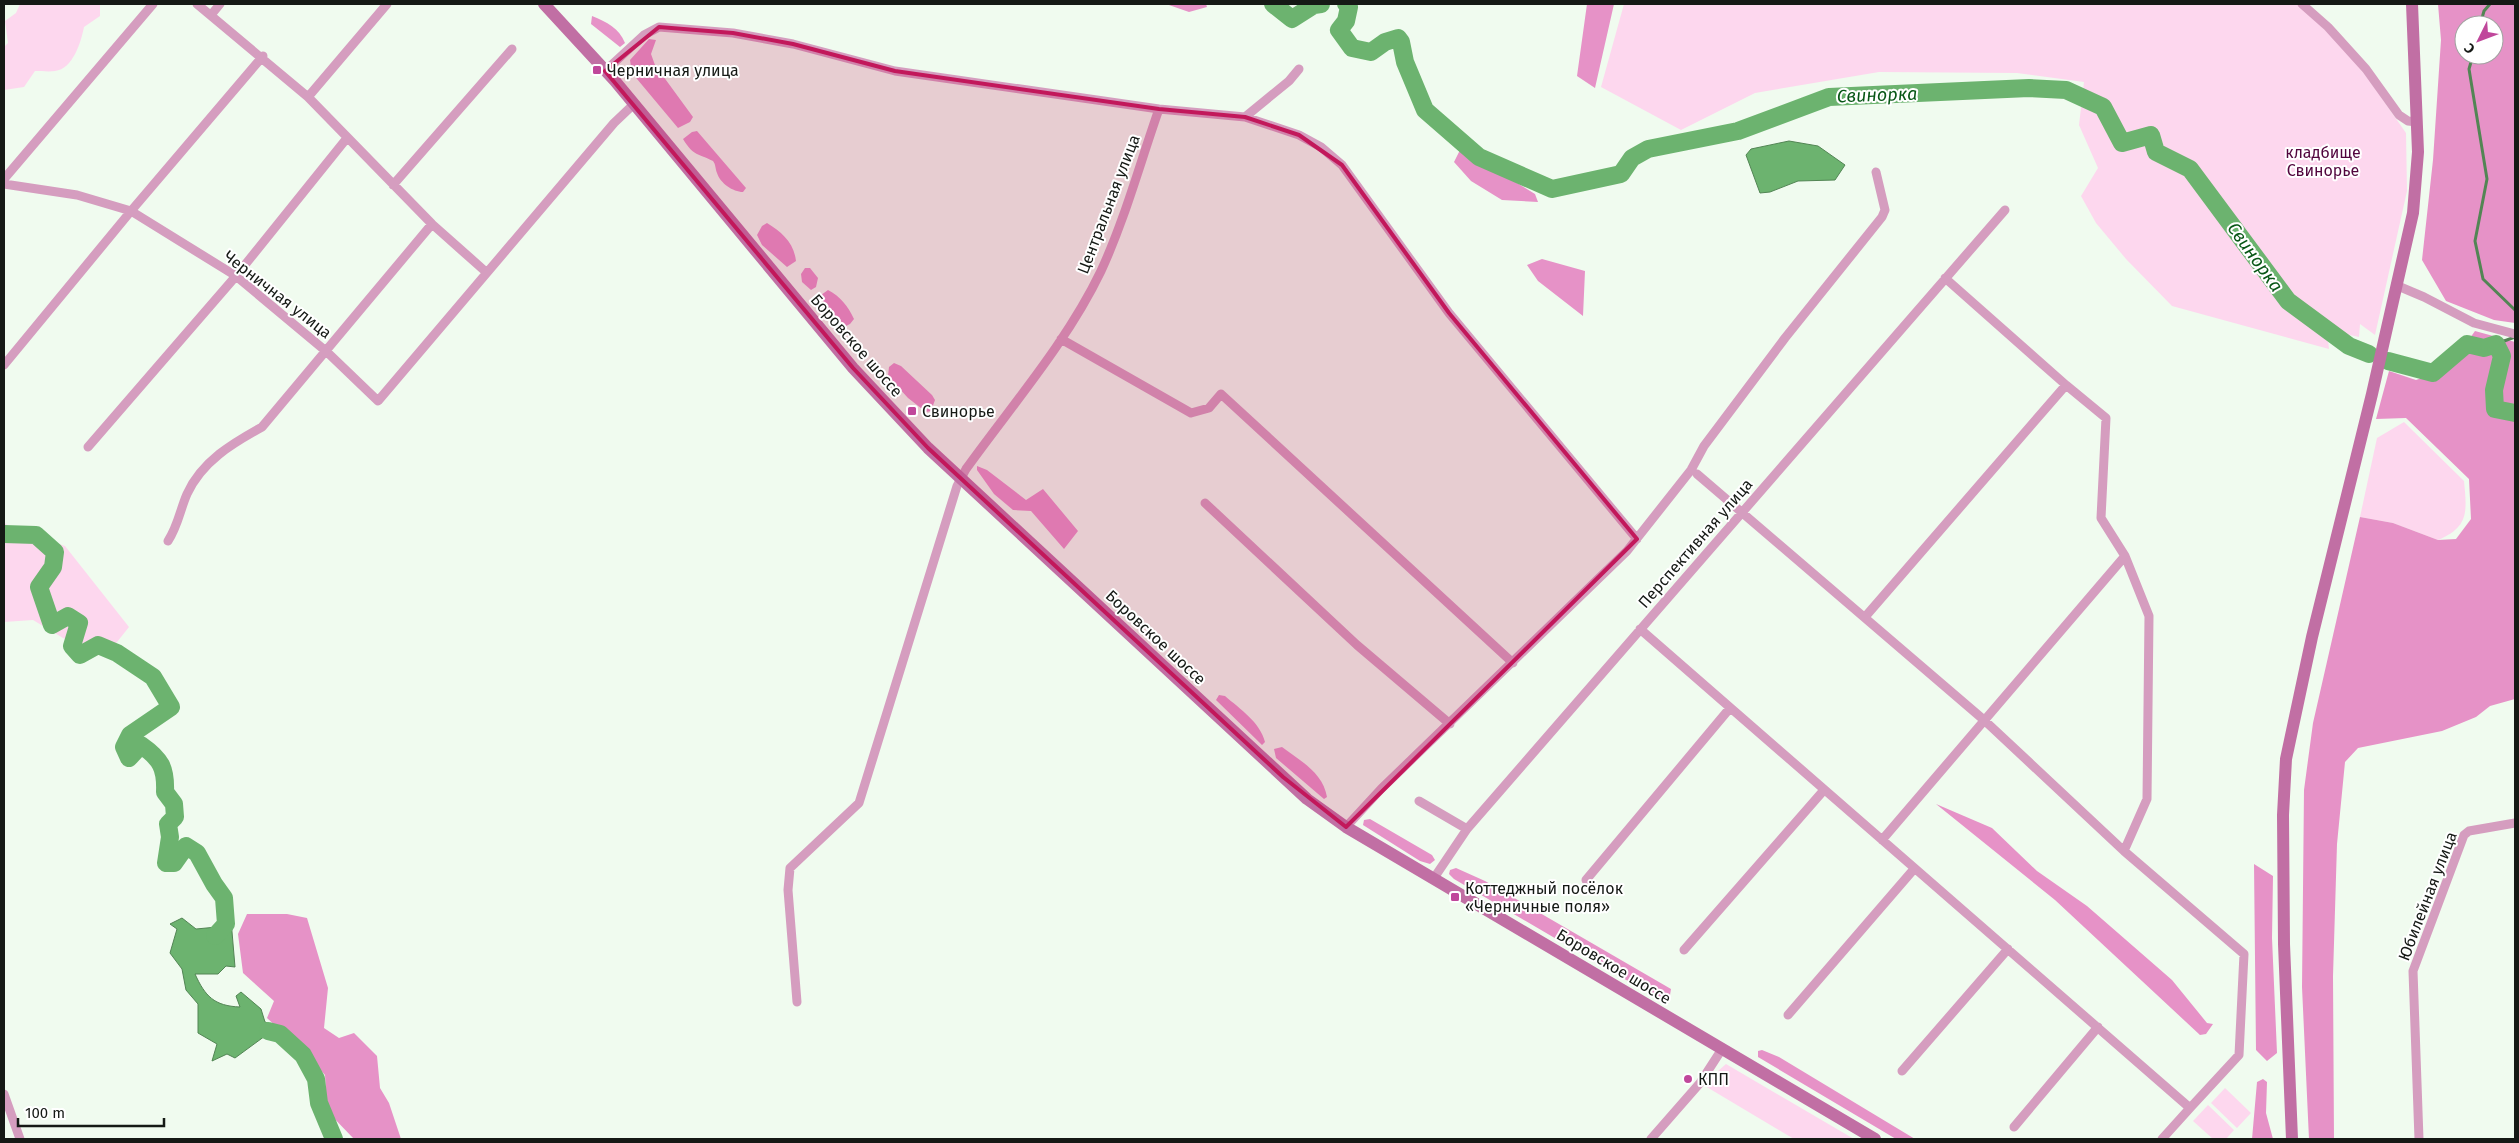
<svg xmlns="http://www.w3.org/2000/svg" width="2519" height="1143" font-family="'Fira Sans',sans-serif">
<style>
.green{fill:#fdd7ee}
.forest{fill:#e692c7;fill-rule:evenodd}
.water{fill:#6cb36f;stroke:#528554}
.lines{fill:none;stroke-linecap:round;stroke-linejoin:round}
.stream{stroke:#528554;stroke-width:3}
.river{stroke:#6cb36f;stroke-width:18}
.street{stroke:#d59dbf;stroke-width:9}
.secondary{stroke:#c16fa4;stroke-width:12}
.marked{fill:#c2185b;fill-opacity:0.2;stroke:#c2185b;stroke-width:4;stroke-linejoin:round}
.poi-dot{fill:#c0479b;stroke:#fff;stroke-width:2}
.labels{text-anchor:middle;stroke-width:4;stroke-linejoin:round;paint-order:stroke}
.poi-label{font-size:16px;fill:#151915;stroke:#fff;text-anchor:start}
.park-label{font-size:16px;fill:#51053d;stroke:#fff}
.street-label{font-size:16px;fill:#151915;stroke:#fff}
.water-label{font-size:18px;font-style:italic;fill:#085716;stroke:#fff}
</style>
<rect width="100%" height="100%" fill="#f0fbef"/>
<path class="green" d="M20 4H100V16L84 27C81 42 73 69 55 71 49 72 41 71 35 71L24 87 4 90V47L8 43 5 21 16 13Z
M1624 4H2297L2337 41 2367 77 2406 133 2407 191 2375 335 2360 324 2359 337 2327 330 2329 349 2172 306 2126 259 2096 223 2081 196 2098 168 2079 125 2084 82 2017 73 1879 72 1755 93 1681 130 1601 87Z
M2404 422 2464 481C2467 512 2469 527 2438 540L2393 523 2360 517 2377 438Z
M4 522 9 527 65 546 129 627 105 657 63 638 33 620 4 622Z
M1726 1064 1854 1139H1794L1705 1086 1713 1078 1719 1082 1723 1075 1718 1071Z
M2225 1088 2251 1113 2237 1128 2211 1103Z
M2208 1105 2234 1130 2226 1139H2213L2193 1121Z"/>
<path class="forest" d="M1166 4H1206L1207 7 1189 12Z
M1587 4H1614L1595 88 1577 76Z
M2438 4H2515V323L2494 320 2446 301 2422 260 2433 160 2441 40ZM2464 25H2494V55H2464Z
M592 16C607 22 619 28 625 43L620 47 591 24Z
M649 39 656 40 651 54 655 65 693 117 690 122 678 128 632 73 630 60Z
M697 131 746 188 743 192C733 192 720 183 717 173 715 168 716 165 713 161 698 153 694 157 683 139L692 132Z
M1461 148 1535 194 1538 202 1502 200 1471 181 1454 162Z
M767 223C782 232 794 243 796 261L787 267 762 245 757 235 762 226Z
M1542 259 1585 271 1583 316 1538 281 1527 265Z
M805 268H810L818 278 816 287 811 290 802 282 801 274Z
M828 290C840 296 848 306 854 319L850 324 846 326 825 306 821 295Z
M2475 331 2515 342V699L2490 706 2476 717 2442 731 2358 748 2345 762 2337 844 2333 976 2334 1139H2309L2302 987 2304 790 2313 723 2360 517 2393 523 2438 540 2456 539 2471 519 2469 479 2406 418 2376 419 2389 371 2416 380 2448 369Z
M894 363 901 366 932 395 935 400 931 411 926 412 908 398 888 376 889 367Z
M977 466 987 470 1026 500 1043 489 1078 531 1064 549 1031 511 1013 510 994 494 977 470Z
M1219 695 1225 696C1240 709 1260 722 1265 742L1262 745 1216 700Z
M1282 747C1301 761 1323 773 1327 797L1324 799 1276 758 1274 749Z
M1936 804 1992 828 2037 871 2087 906 2172 980 2207 1023 2213 1024 2206 1034 2200 1035 2055 900Z
M1370 819 1432 855 1435 860 1430 864 1420 861 1363 825 1364 820Z
M2254 864 2273 876 2272 938 2277 1053 2267 1061 2256 1050Z
M1456 868 1485 881 1671 989 1669 1001 1657 998 1454 879 1449 874 1450 870Z
M247 914H287L307 918 328 988 324 1028 339 1038 354 1033 377 1056 380 1088 389 1103 401 1139H354L327 1111 325 1075 308 1056 267 1018 274 1001 243 973 238 934Z
M1762 1050 1779 1057 1915 1139H1896L1758 1057V1051Z
M2263 1079 2267 1082 2266 1113 2273 1139H2252L2257 1082Z"/>
<path class="water" d="M1789 141 1818 146 1845 165 1835 180 1798 181 1770 192 1760 193 1746 155 1751 149Z
M182 918 196 929 217 927 226 918 231 920 235 967 226 966 218 974H195C205 996 214 1006 240 1007L236 996 241 992 261 1009 265 1022 276 1026 290 1039 287 1045 265 1036 235 1058 227 1054 212 1061 217 1044 198 1033V1004L186 990 182 969 170 953 177 929 170 924Z"/>
<g class="lines">
<path class="stream" d="M2480 25 2484 11 2490 4
M2473 55 2469 69 2487 179 2475 241 2483 279 2515 310
M2496 344 2515 337"/>
<path class="river" d="M1273 4 1292 19 1314 5 1321 4
M1346 4 1349 7 1346 21 1339 30 1352 48 1371 52 1385 42 1398 38 1401 42 1405 62 1425 110 1479 157 1552 189 1621 174 1632 158 1648 149 1738 131 1829 97 2029 88 2066 90 2103 107 2122 143 2151 135 2156 152 2190 169 2288 301 2349 346 2369 354
M2388 361 2433 373 2467 344 2484 348 2496 344 2502 356 2494 390 2495 409 2515 413
M4 534 36 535 55 552 53 567 39 587 52 625 68 616 79 623 72 646 80 655 98 645 117 653 153 677 171 707 130 735 124 747 129 758 141 745C161 759 166 768 165 792L174 804 175 817 168 824 170 837 166 863H174L186 846 197 853 214 884 224 898 226 924 215 936
M268 1031 280 1034 303 1055 316 1079 319 1103 334 1139"/>
<path class="street" d="M197 4 308 97 432 224 486 272
M2302 4 2328 27 2366 69 2399 115 2408 121 2417 122
M211 15 220 4
M605 71 644 35 659 27 733 33 793 44 895 71 1159 109 1245 117 1299 135 1321 147 1342 165 1449 313 1637 539
M308 97 387 4
M1245 117 1289 81 1299 69
M4 179 153 4
M4 184 77 195 131 211 236 276 327 352 378 401 614 123 634 104
M393 185 512 49
M1945 278 2066 385 2106 418 2101 518 2125 556 2149 616 2147 799 2124 851
M2398 286 2424 297 2474 323 2515 334
M1061 339 1191 413 1209 408 1221 394 1513 663
M4 365 131 211 263 56
M88 447 236 276 347 138
M1697 474 1984 720 2124 851 2244 954 2239 1055 2190 1108
M1205 503 1357 645 1450 724
M168 541C178 526 180 510 187 494 202 461 233 443 262 427L432 224
M1865 617 2066 385
M1640 629 2190 1108 2162 1139
M1419 801 1467 829
M1346 827 1381 789 1627 551 1691 470 1704 446 1785 338 1882 217 1885 210 1876 172
M1882 840 2125 556
M1434 878 1467 829 2005 210
M1586 880 1730 708
M1684 950 1824 790
M797 1002 788 890 790 868 859 803 957 486 966 469C1012 405 1067 342 1101 271 1125 219 1140 163 1159 109
M1788 1015 1914 869
M1902 1071 2008 949
M4 1094 20 1139
M2014 1127 2098 1027
M1651 1139 1700 1083 1722 1049
M2419 1139 2413 971 2464 835 2469 831 2515 823"/>
<path class="secondary" d="M544 4 615 81 853 368 928 448 1307 799 1346 827 1875 1139
M2292 1139 2284 944 2283 815 2286 759 2312 637 2372 394 2413 213 2418 152 2412 4"/>
</g>
<path class="marked" d="M659 27 733 33 793 44 895 71 1159 109 1245 117 1299 135 1342 165 1449 313 1637 539 1346 827 1283 777 928 448 853 368 605 71Z"/>
<g class="poi-dot">
<rect x="592" y="65" width="10" height="10" rx="2.5"/>
<rect x="907" y="406" width="10" height="10" rx="2.5"/>
<rect x="1450" y="892" width="10" height="10" rx="2.5"/>
<circle cx="1688" cy="1079" r="5"/>
</g>
<g class="labels">
<g class="poi-label">
<text x="607" y="76">Черничная улица</text>
<text x="922" y="417">Свинорье</text>
<text x="1465" y="894">Коттеджный посёлок<tspan x="1465" dy="18">«Черничные поля»</tspan></text>
<text x="1698" y="1085">КПП</text>
</g>
<g class="park-label">
<text x="2323" y="158">кладбище<tspan x="2323" dy="18">Свинорье</tspan></text>
</g>
<g class="street-label">
<text transform="translate(1108 204) rotate(-69)" y="6">Центральная улица</text>
<text transform="translate(278 294) rotate(38)" y="6">Черничная улица</text>
<text transform="translate(857 345) rotate(49)" y="6">Боровское шоссе</text>
<text transform="translate(1695 543) rotate(-49)" y="6">Перспективная улица</text>
<text transform="translate(1156 637) rotate(43)" y="6">Боровское шоссе</text>
<text transform="translate(2427 896) rotate(-69)" y="6">Юбилейная улица</text>
<text transform="translate(1614 966) rotate(31)" y="6">Боровское шоссе</text>
</g>
<g class="water-label">
<text transform="translate(1877 95) rotate(-2)" y="6">Свинорка</text>
<text transform="translate(2255 257) rotate(54)" y="6">Свинорка</text>
</g>
</g>
<rect width="2519" height="1143" fill="none" stroke="#151915" stroke-width="10"/>
<g transform="translate(2479 40) rotate(228)"><circle r="24" fill="#ffffff" stroke="#a1a3a1"/>
<path d="M0-4L9 19L0 12L-9 19Z" fill="#c0479b"/>
<text y="-8" font-size="14" font-weight="bold" text-anchor="middle" fill="#151915">С</text>
</g>
<path d="M18 1118v8h146v-8" fill="none" stroke="#151915" stroke-width="2.5"/>
<text x="25" y="1118" font-size="15" fill="#151915" stroke="#ffffff" stroke-width="4" paint-order="stroke">100 m</text>
</svg>
